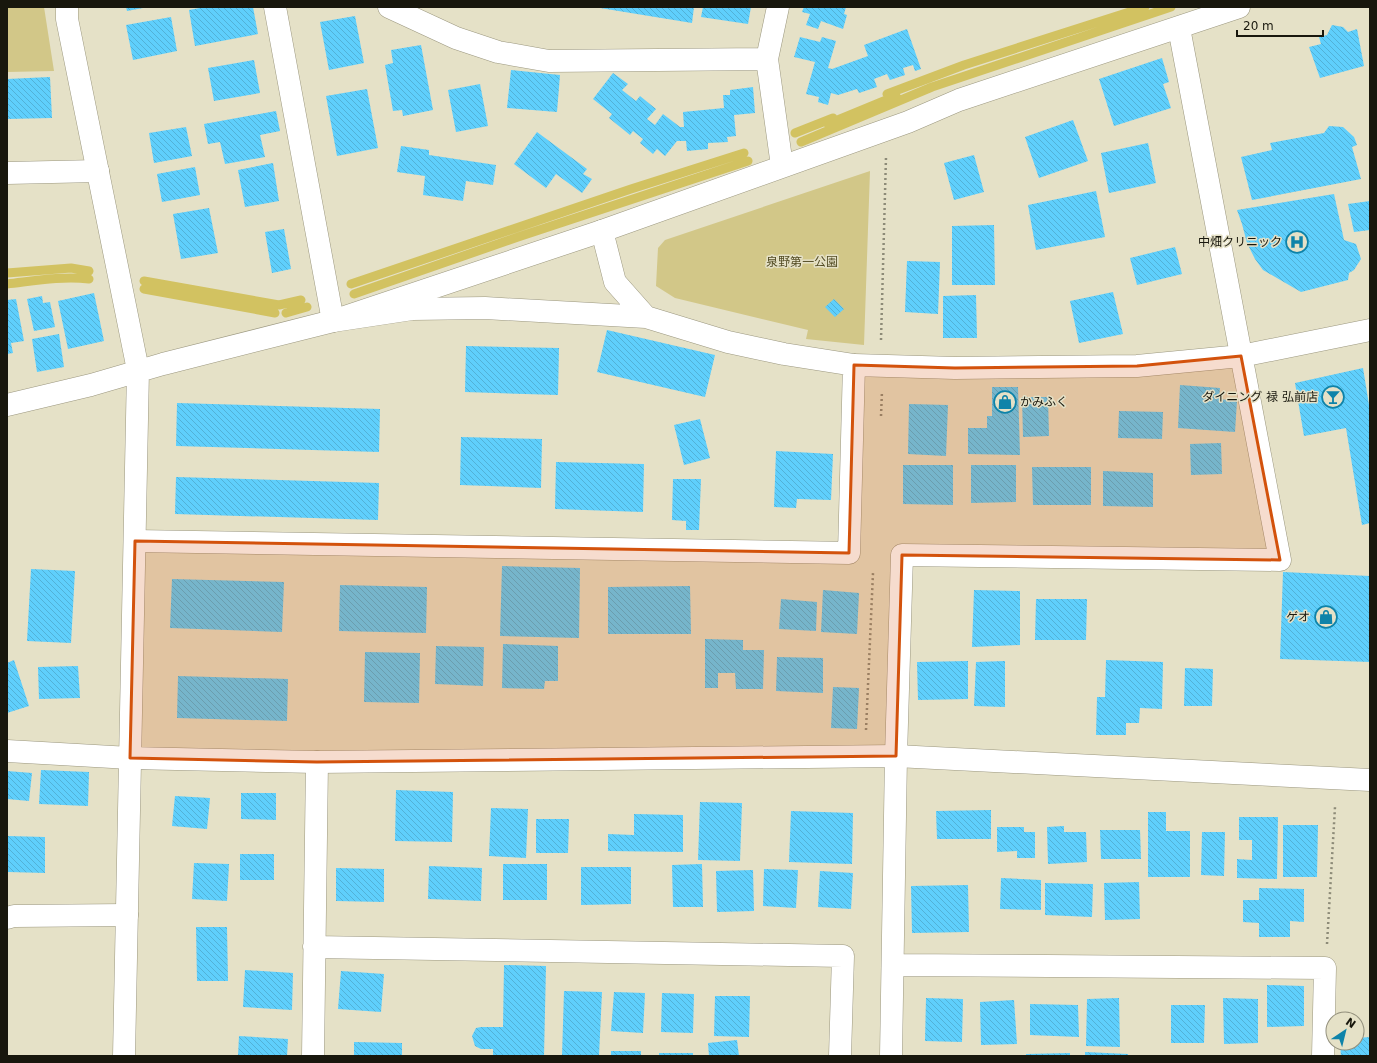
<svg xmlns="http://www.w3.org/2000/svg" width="1377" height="1063" font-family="'DejaVu Sans','Noto Sans JP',sans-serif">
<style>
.green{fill:#d2c788}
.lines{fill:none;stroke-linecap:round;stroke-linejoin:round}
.stream{stroke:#d2c261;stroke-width:9}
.building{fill:url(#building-back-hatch)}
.minor-casing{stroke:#9b977f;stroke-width:23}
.tertiary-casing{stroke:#9b977f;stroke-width:23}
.path{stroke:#8d8b78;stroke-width:2.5;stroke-dasharray:2 3;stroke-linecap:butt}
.minor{stroke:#fff;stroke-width:22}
.tertiary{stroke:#fff;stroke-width:22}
.marked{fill:#d3520c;fill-opacity:0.2;stroke:#d3520c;stroke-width:3;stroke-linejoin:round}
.labels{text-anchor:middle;stroke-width:3;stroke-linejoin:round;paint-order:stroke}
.poi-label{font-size:12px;fill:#18170d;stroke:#e5e1c7;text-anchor:end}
.park-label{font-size:12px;fill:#534c23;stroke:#e5e1c7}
</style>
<defs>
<pattern id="building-back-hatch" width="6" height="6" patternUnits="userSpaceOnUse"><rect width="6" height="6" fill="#5fcffc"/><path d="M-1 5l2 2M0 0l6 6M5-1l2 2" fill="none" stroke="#52b1d7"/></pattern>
</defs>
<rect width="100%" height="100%" fill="#e5e1c7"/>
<path class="green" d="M7 7H44L54 71 7 72Z
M870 171 864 345 806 339 808 330 675 298 656 286 658 248 665 240Z"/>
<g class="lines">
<path class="stream" d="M887 94 964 65 1145 7
M828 124 896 96
M795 133 833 118
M801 142 932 87 1171 7
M7 273 71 268 89 271
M144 281 279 305 301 300
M7 284C34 281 61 276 89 279
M351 284 631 189 744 153
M144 289 275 313
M354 294 518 237 748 161
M286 313 307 307"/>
</g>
<path class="building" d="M126 7H143V8L127 11Z
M205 7H253L258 34 195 46 189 10Z
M594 7H694L692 23Z
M703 7H751L748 24 701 17Z
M804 7H846L844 14 847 15 843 29 821 21 818 29 806 25 810 14 802 12Z
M355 16 364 63 329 70 320 22Z
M171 17 177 51 133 60 126 25Z
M1332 25 1343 27 1348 32 1357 29 1364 66 1320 78 1309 47 1321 44 1319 37 1327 35Z
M907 29 921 69 915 71 913 65 903 68 905 75 890 80 887 74 874 79 877 87 859 93 857 89 838 95 831 93 828 105 818 102 819 97 806 94 815 62 794 57 800 37 820 42 822 37 836 41 828 68 832 69 868 56 864 45Z
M421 45 433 110 403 116 402 110 393 111 385 65 393 63 391 50Z
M1162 58 1169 82 1163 84 1171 108 1114 126 1099 79Z
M254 60 260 93 214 101 208 68Z
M511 70 560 75 557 112 507 108Z
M613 73 628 84 622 90 636 101 640 96 656 109 647 119 655 125 663 114 680 127H684L683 112 724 108 723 95H730V90L753 87 755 113 734 115 736 136 727 137 728 142 708 143V149L687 151 686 141H677L665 156 657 149 653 154 640 143 643 139 633 131 630 135 609 118 612 114 593 99Z
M50 77 52 118 7 119V79Z
M480 84 488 126 456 132 448 90Z
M367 89 378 148 337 156 326 96Z
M276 111 280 131 260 135 265 157 225 164 220 142 208 144 204 124Z
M1073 120 1088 161 1039 178 1025 137Z
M1329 126 1343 127 1354 137 1357 145 1352 147 1361 179 1252 200 1241 157 1272 150 1270 143 1324 133Z
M186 127 192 156 154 163 149 133Z
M537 132 587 169 583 174 592 179 582 193 556 174 546 188 514 164Z
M1148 143 1156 183 1109 193 1101 153Z
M401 146 429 150V155L496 165 493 185 466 181 463 201 423 195 425 176 397 172Z
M974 155 984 192 954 200 944 163Z
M273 163 279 201 245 207 238 170Z
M195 167 200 195 162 202 157 174Z
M1096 191 1105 237 1036 250 1028 205Z
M1334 194 1344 240 1356 244 1361 259 1354 270 1349 273 1348 280 1301 292 1263 270 1255 259 1247 243 1242 224 1237 210Z
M1370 201V230L1354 232 1348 204Z
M209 208 218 253 181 259 173 214Z
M994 225 995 285H952V226Z
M284 229 291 269 272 273 265 232Z
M1175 247 1182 274 1137 285 1130 258Z
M907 261 940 262 938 314 905 312Z
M1113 292 1123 334 1079 343 1070 301Z
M94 293 104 341 68 349 58 301Z
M976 295 977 338H943V296Z
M42 296 43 303 50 302 55 327 34 331 27 299Z
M16 299 24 341 11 343 13 353 7 354V300Z
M834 299 844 309 835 317 825 307Z
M607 330 715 355 705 397 597 372Z
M59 334 64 367 37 372 32 339Z
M466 346 559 348 558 395 465 392Z
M1363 368 1370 411V523L1362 525 1346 428 1304 436 1295 383Z
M1180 385 1220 388 1219 399 1237 401 1235 432 1178 428Z
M992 387H1018L1020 455 968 454V428H987V416H992Z
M1022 397H1048L1049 436 1023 437Z
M177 403 380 409 379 452 176 446Z
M909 404 948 405 946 456 908 454Z
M1119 411 1163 412 1162 439 1118 438Z
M700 419 710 458 684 465 674 425Z
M461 437 542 439 541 488 460 485Z
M1221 443 1222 474 1191 475 1190 444Z
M776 451 833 454 831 500 797 499 796 508 774 507Z
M556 462 644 464 643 512 555 509Z
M903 465H953V505L903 504Z
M971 465H1016V502L971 503Z
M1032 467H1091V505H1033Z
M1103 471 1153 473V507L1103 506Z
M176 477 379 483 378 520 175 514Z
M673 479H701L699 530H686V521L672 520Z
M502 566 580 568 579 638 500 636Z
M31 569 75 571 71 643 27 641Z
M1283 572 1370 576V662L1280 659Z
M172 579 284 582 282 632 170 628Z
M340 585 427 587 426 633 339 631Z
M690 586 691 634H608V587Z
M823 590 859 593 857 634 821 632Z
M974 590 1020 591V645L972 647Z
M781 599 817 602 816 631 779 629Z
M1036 599H1087L1086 640H1035Z
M705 639 743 640V650H764L763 689H736L735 673H718V688H705Z
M503 644 558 646V681H545L544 689 502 688Z
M436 646 484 647 483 686 435 684Z
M365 652 420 653 419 703 364 702Z
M777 657 823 658V693L776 691Z
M14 660 29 706 7 713V663Z
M1106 660 1163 662 1162 709 1140 708 1139 723H1126V735H1096L1097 697H1105Z
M968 661V699L918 700 917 662Z
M1005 661V707L974 706 976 662Z
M78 666 80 698 39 699 38 667Z
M1185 668 1213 669 1212 706H1184Z
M178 676 288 679 287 721 177 718Z
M833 687 859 688 857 729 831 728Z
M41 770 89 772 88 806 39 804Z
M7 771 32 773 29 801 7 799Z
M396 790 453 792 452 842 395 841Z
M241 793H276V820L241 819Z
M175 796 210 798 207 829 172 826Z
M700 802 742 803 740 861 698 860Z
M491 808 528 809 526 858 489 856Z
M991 810V839H937L936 811Z
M791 811 853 813 852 864 789 862Z
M1148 812H1166V831H1190V877H1148Z
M634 814 683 815V852L608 851V834L634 835Z
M1239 817H1278L1277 879 1237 878V859L1252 860V840H1239Z
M536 819H569L568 853H536Z
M1283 825H1318L1317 877H1283Z
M1064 826V832H1086L1087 862 1048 864 1047 827Z
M997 827H1024V832H1035V858H1017V851L997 852Z
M1100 830H1140L1141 859H1101Z
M1202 832H1225L1224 876 1201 875Z
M8 836 45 837V873L8 872Z
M240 854H274V880H240Z
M194 863 229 864 227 901 192 899Z
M503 864H547V900H503Z
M702 864 703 907H673L672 865Z
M429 866 482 868 481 901 428 899Z
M581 867H631V904L581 905Z
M336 868 384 869V902L336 901Z
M764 869 798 870 796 908 763 906Z
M753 870 754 911 717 912 716 871Z
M820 871 853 873 851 909 818 907Z
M1001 878 1041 880V910L1000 909Z
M1139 882 1140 919 1105 920 1104 883Z
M1045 883 1093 884 1092 917 1045 915Z
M968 885 969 932 912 933 911 886Z
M1259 888 1304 889V922L1290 921V937H1259V923L1243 922V900H1259Z
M196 927H227L228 981H197Z
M504 965 546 966 544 1056H493V1049H481L475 1046 472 1036 476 1028 481 1027H503Z
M245 970 293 973 292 1010 243 1007Z
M341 971 384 974 381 1012 338 1009Z
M1267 985 1304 986V1026L1267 1027Z
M564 991 602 992 599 1056H562Z
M614 992 645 993 643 1033 611 1031Z
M662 993 694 994 693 1033 661 1032Z
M715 996H750L749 1037 714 1036Z
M926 998 963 999 962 1042 925 1041Z
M1119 998 1120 1047 1086 1046 1087 999Z
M1223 998 1258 999V1043L1224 1044Z
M1014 1000 1017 1044 981 1045 980 1002Z
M1030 1004 1078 1005 1079 1037 1030 1035Z
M1171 1005H1205L1204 1043H1171Z
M239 1036 288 1039 287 1056H238Z
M1370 1037V1056H1341L1340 1043H1357V1038Z
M737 1040 739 1056H709L708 1043Z
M354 1042 402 1043V1056H354Z
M611 1051H641V1056H611Z
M1085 1052 1128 1054V1056H1085Z
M659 1053H693V1056H659Z
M1070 1053V1056H1026V1054Z"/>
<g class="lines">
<g class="minor-casing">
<path id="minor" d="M275 7 333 321 412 309 485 308 646 317
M389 7 456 38 498 52 549 61 767 59
M778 7 767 59 782 166
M7 173 98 171
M602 231 615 282 646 317 728 342 784 354 854 365 955 368 1137 366 1241 356 1370 330
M135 541 849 553 854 365
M7 751 130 758
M7 918 14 916 127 915
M314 947 843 956 840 1056
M894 965 1325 968 1323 1056
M313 1056 317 762
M891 1056 896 756 902 555 1280 560 1179 28"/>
</g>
<g class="tertiary-casing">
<path id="tertiary" d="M67 7V19L138 370 124 1056
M7 405 91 385 163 364 333 321 602 231 908 122 959 100 1239 7
M130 758 317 762 896 756 1370 780"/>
</g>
<path class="path" d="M881 340 886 157
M881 416 882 391
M866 730 873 573
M1327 944 1335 807"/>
<use href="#minor" class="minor"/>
<use href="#tertiary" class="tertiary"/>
</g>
<path class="marked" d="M1241 356 1280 560 902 555 896 756 317 762 130 758 135 541 849 553 854 365 955 368 1137 366Z"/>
<defs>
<g id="hospital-ring" transform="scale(1.15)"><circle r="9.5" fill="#e5e1c7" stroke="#0e83a9" stroke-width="1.5"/><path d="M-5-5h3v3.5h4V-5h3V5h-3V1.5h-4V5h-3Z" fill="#0e83a9"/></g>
<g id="bar-ring" transform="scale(1.15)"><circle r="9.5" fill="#e5e1c7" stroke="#0e83a9" stroke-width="1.5"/><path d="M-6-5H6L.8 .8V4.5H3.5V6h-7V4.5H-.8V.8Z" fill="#0e83a9"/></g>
<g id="shop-ring" transform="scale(1.15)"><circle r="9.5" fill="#e5e1c7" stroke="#0e83a9" stroke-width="1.5"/><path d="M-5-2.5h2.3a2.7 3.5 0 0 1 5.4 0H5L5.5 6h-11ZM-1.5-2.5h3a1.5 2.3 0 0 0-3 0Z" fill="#0e83a9"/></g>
</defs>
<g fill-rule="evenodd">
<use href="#hospital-ring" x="1297" y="242"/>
<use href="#bar-ring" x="1333" y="397"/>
<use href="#shop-ring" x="1005" y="402"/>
<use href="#shop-ring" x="1326" y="617"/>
</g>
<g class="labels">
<g class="poi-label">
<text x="1282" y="246">中畑クリニック</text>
<text x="1318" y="401">ダイニング 禄 弘前店</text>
<text x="1020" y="406" text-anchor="start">かみふく</text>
<text x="1310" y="621">ゲオ</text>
</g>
<g class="park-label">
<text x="802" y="266">泉野第一公園</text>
</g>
</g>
<rect width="1377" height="1063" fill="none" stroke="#18170d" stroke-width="16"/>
<g transform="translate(1345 1031) rotate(35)"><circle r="19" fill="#e5e1c7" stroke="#93907d"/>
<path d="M0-3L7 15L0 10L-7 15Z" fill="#0e83a9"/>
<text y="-6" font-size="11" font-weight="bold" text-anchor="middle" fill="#18170d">N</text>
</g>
<path d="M1237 30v6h86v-6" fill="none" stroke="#18170d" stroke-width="2"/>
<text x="1243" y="30" font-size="12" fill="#18170d" stroke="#e5e1c7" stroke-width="3" paint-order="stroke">20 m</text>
</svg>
